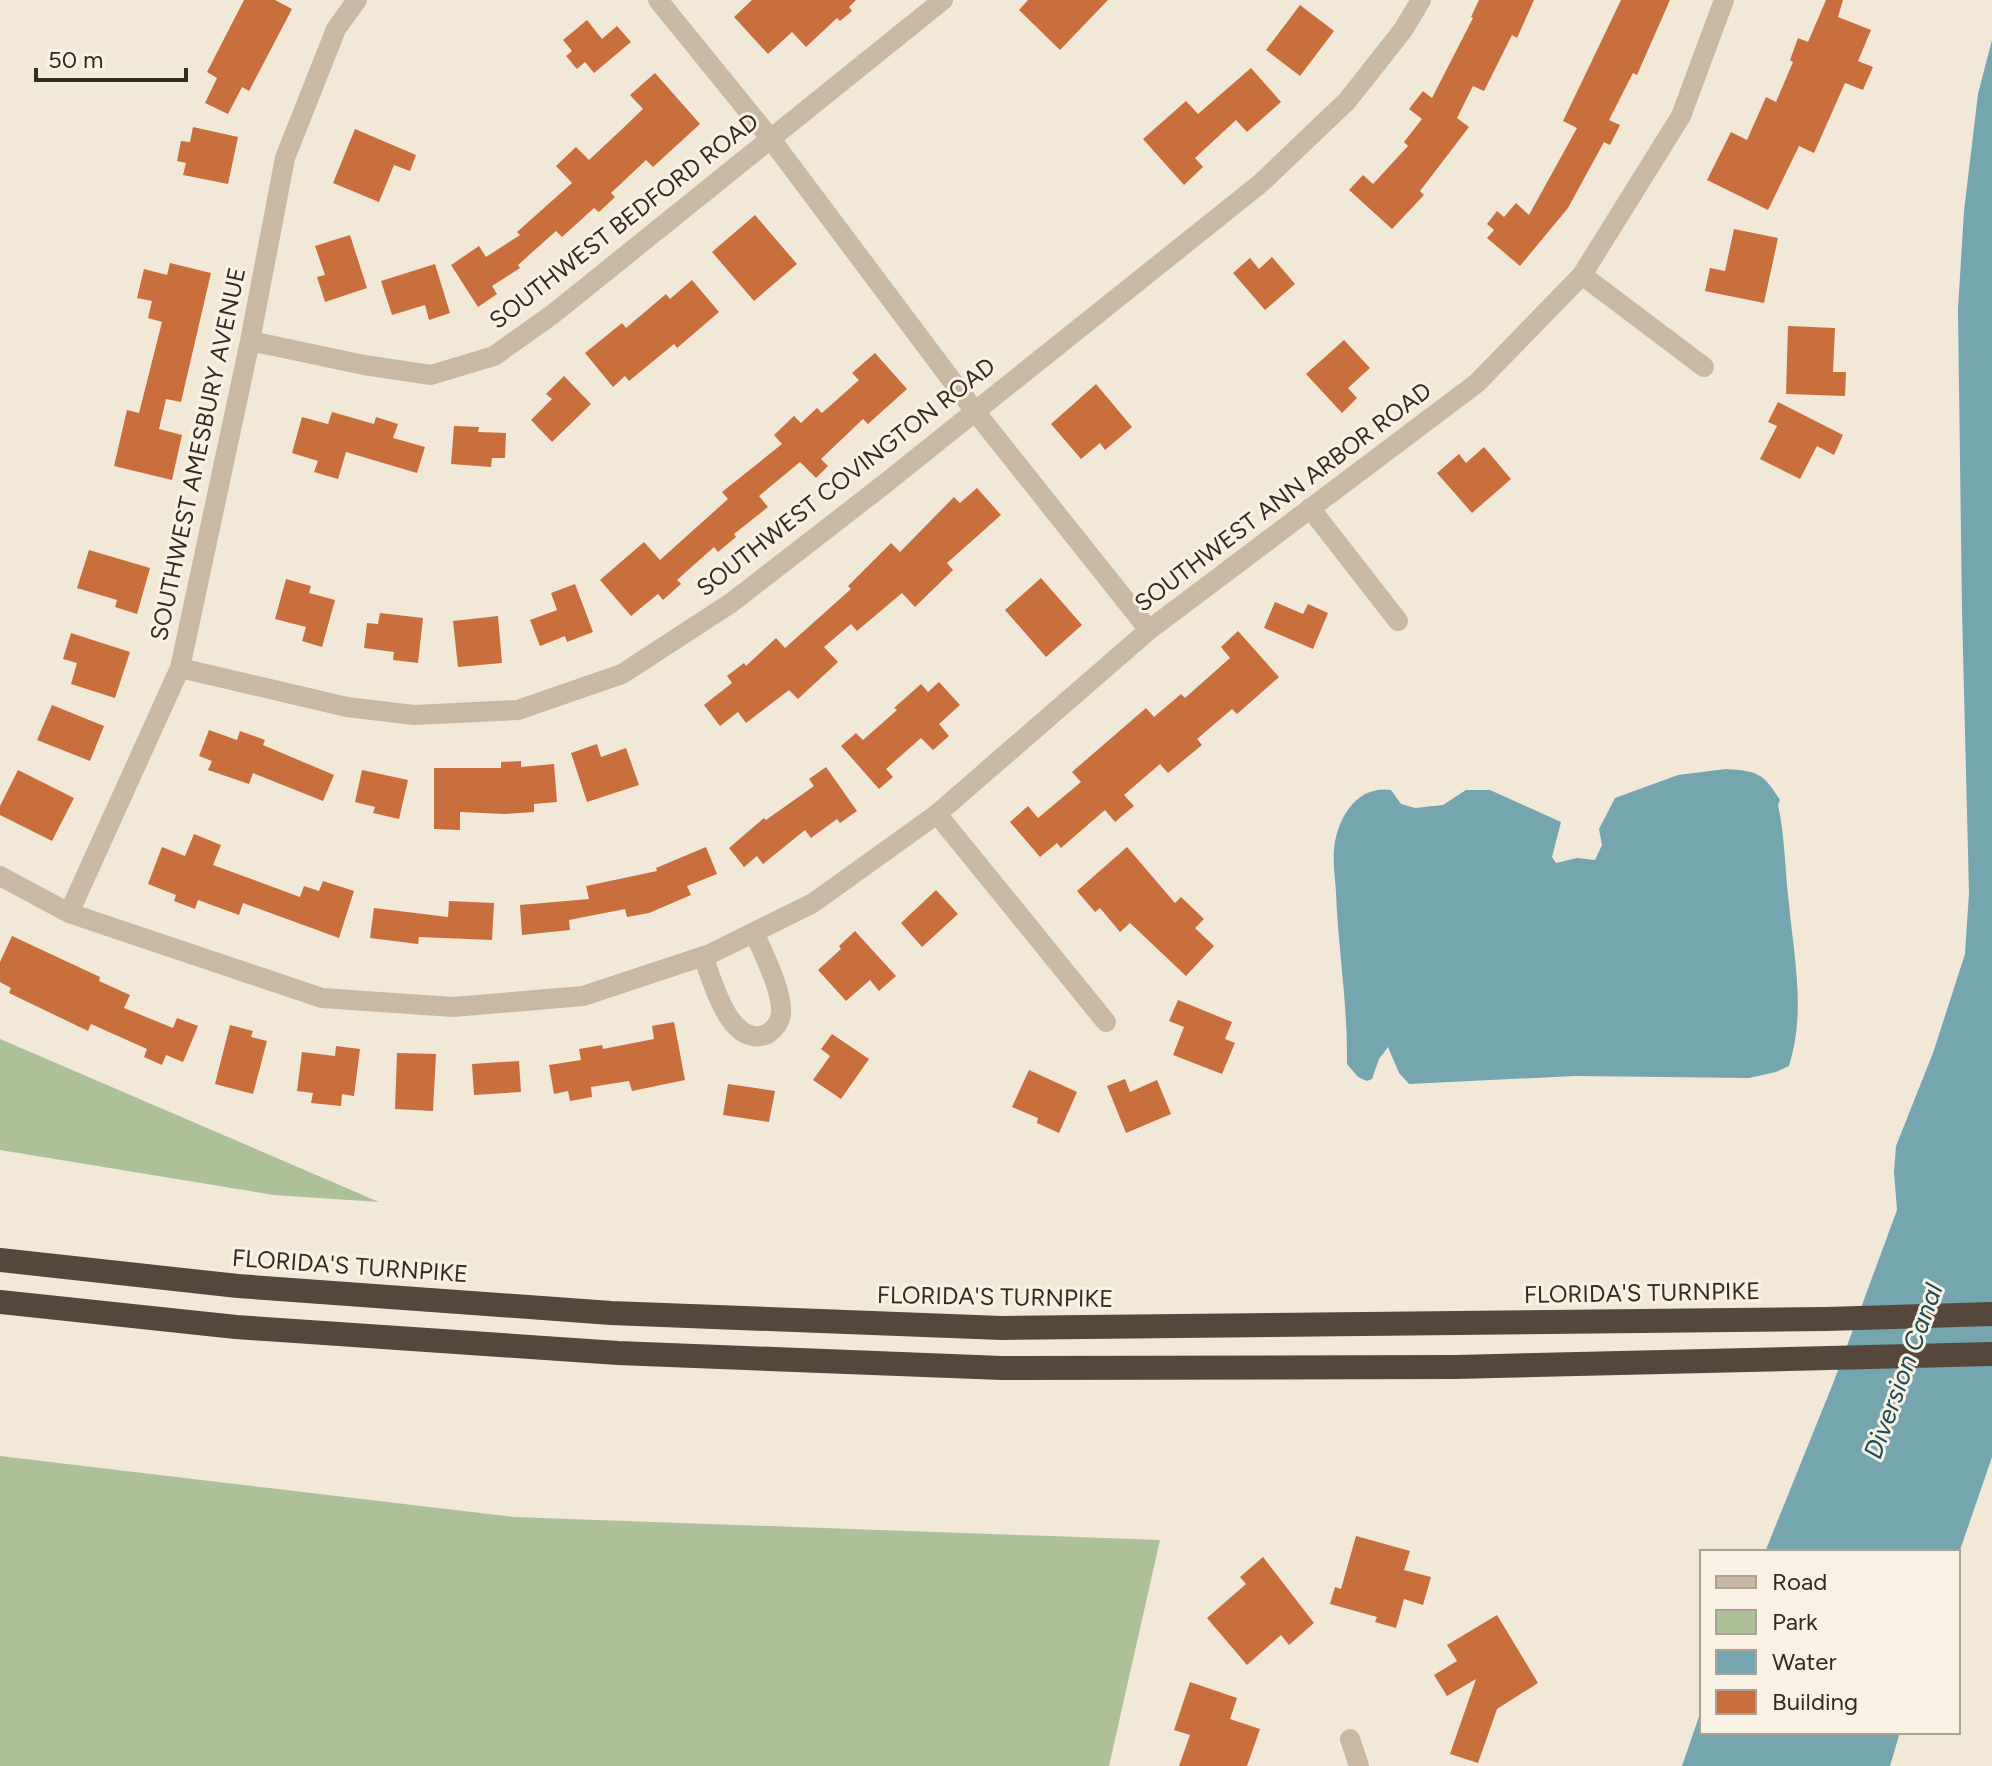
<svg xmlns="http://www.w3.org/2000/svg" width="1992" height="1766" font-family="Figtree,sans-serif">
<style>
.green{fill:#adc097}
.water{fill:#75a5ae}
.building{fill:#c86f3d}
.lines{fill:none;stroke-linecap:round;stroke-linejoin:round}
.minor{stroke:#c9b9a3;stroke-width:20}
.motorway{stroke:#55473c;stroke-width:24}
.labels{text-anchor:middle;stroke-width:6;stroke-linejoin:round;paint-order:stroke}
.street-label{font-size:24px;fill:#342b25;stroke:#f9f1e3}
.water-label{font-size:26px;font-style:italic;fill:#1a4b56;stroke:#f9f1e3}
</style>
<rect width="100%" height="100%" fill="#f1e8d7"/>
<path class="green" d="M0 1039 379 1202 274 1195 0 1150Z
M0 1456 514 1517 1160 1540 1109 1766H0Z"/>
<path class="water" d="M1992 40V1457L1958 1556V1552H1765L1834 1381 1897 1210 1894 1172 1896 1146 1933 1053 1965 954 1969 893 1962 610 1958 309 1964 211 1978 94Z
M1726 769C1758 771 1763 773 1780 800L1778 805C1785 836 1785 872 1789 904 1794 958 1806 1012 1789 1066L1776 1072 1749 1078 1575 1076 1409 1084 1399 1073 1388 1047 1379 1059 1372 1079 1367 1081 1358 1077 1347 1064C1348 1006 1338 949 1336 892 1335 876 1332 858 1335 842 1340 814 1359 785 1391 790L1401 804 1415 808 1443 805 1466 790H1490L1561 822 1552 857 1556 863 1577 858 1595 860 1602 845 1599 829 1615 798 1678 775Z
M1702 1708V1732H1900L1890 1766H1682Z"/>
<path class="building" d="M244 0H275L292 9 249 91 242 87 228 114 205 103 217 78 207 72Z
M752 0H856L849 7 852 11 840 21 837 18 806 47 792 32 768 54 734 17Z
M1028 0H1108L1060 50 1019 10Z
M1479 0H1534L1517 38 1512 35 1484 91 1473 86 1457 118 1469 127 1420 191 1424 195 1392 229 1349 190 1363 175 1373 184 1408 146 1404 142 1422 119 1409 109 1423 91 1432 98 1473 18 1471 17Z
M1621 0H1670L1637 75 1633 73 1609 120 1620 125 1610 145 1604 142 1568 208 1520 266 1487 238 1494 230 1487 224 1497 211 1504 217 1516 203 1529 215 1577 128 1563 121Z
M1826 0H1843L1838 17 1871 30 1858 61 1873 67 1863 90 1845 83 1814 153 1799 146 1768 210 1707 180 1731 132 1747 140 1766 97 1776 102 1793 62 1790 60 1798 38 1808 42Z
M1300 5 1334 31 1300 76 1266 50Z
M587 20 602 39 617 26 631 42 594 73 585 62 577 69 566 56 572 51 563 40Z
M1251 68 1281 102 1247 132 1236 120 1195 158 1203 167 1184 185 1143 139 1186 101 1198 114Z
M655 73 700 124 653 167 646 160 611 193 615 197 599 212 594 208 562 237 556 231 518 265 520 268 492 286 497 294 478 307 451 265 479 246 486 257 520 235 517 232 572 183 556 166 576 147 589 160 620 131 643 109 630 95Z
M193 127 238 137 228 184 183 175 186 163 177 161 181 141 190 142Z
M355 129 416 155 410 171 394 165 379 202 333 183Z
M755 215 797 264 754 301 712 252Z
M1734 229 1778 238 1764 303 1705 291 1710 268 1725 271Z
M350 235 367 288 325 302 317 277 325 275 315 246Z
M1272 257 1295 284 1265 310 1233 273 1250 258 1259 269Z
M170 263 211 273 181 402 166 399 159 429 182 435 172 480 114 466 127 410 139 413 162 322 148 318 152 301 137 298 144 269 167 275Z
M435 264 450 313 429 320 425 305 392 315 381 281Z
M692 280 719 312 677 348 674 344 629 381 625 376 613 387 585 353 622 323 626 328 666 294 670 299Z
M1788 326 1835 328 1833 372H1846L1845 396 1786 394Z
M1344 340 1370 368 1348 388 1357 398 1342 413 1306 374Z
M875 353 907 389 868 424 863 419 821 459 828 466 816 478 800 462 759 496 768 507 734 534 736 537 718 552 714 547 677 580 681 584 663 600 658 594 631 616 600 580 644 542 660 560 728 499 722 492 782 444 774 435 794 416 801 423 817 408 822 413 859 380 852 373Z
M564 376 591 404 552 442 531 420 552 399 546 394Z
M1096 384 1132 427 1105 450 1100 443 1081 459 1051 424Z
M1778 402 1843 435 1834 455 1817 446 1800 479 1760 459 1777 426 1768 422Z
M332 412 374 424 376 417 398 424 393 438 425 447 417 473 346 452 338 479 314 472 318 461 292 453 302 417 328 424Z
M454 426 479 427 478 432 506 433 505 458H492L491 467 451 464Z
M1484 447 1511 479 1472 513 1437 473 1459 454 1466 463Z
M977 488 1001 515 947 563 953 570 915 607 902 593 857 631 851 624 824 647 838 662 798 699 789 690 746 723 738 712 720 726 704 705 732 683 727 676 744 663 746 666 776 638 785 648 851 589 848 586 891 543 900 552 954 497 960 503Z
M89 550 150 568 137 614 115 607 117 600 77 588Z
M1041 578 1082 625 1046 657 1005 610Z
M286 579 311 586 309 593 335 600 322 647 302 641 306 627 275 619Z
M575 584 593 632 567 642 565 636 540 646 530 620 557 610 551 593Z
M1275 602 1303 614 1308 604 1328 613 1313 649 1264 628Z
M380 613 423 618 418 663 393 660 394 652 364 648 367 623 378 624Z
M498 616 502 663 458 667 453 621Z
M1238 631 1279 677 1237 714 1232 709 1197 739 1202 745 1168 773 1160 764 1124 795 1134 806 1115 822 1105 810 1061 848 1057 843 1040 857 1010 822 1028 806 1038 818 1081 782 1072 772 1146 708 1154 717 1181 694 1185 698 1230 658 1221 647Z
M71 633 130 652 115 698 71 684 77 663 63 659Z
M939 682 960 705 939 724 949 736 933 750 921 738 886 769 893 777 879 789 841 746 856 733 863 740 897 710 894 708 921 684 928 692Z
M52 705 104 726 90 761 37 740Z
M209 730 237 740 240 731 265 740 263 745 334 775 323 801 253 773 249 784 208 770 212 761 199 756Z
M597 744 601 757 626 748 639 785 587 802 571 753Z
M521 761V767L554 764 557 802 534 804V812L505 814 460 812V830L434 829V768H501V762Z
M826 767 857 811 840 823 837 819 811 838 805 830 763 864 757 856 744 867 729 848 764 818 766 820 814 786 809 779Z
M18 770 74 798 52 841 0 815V806Z
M362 770 408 780 399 819 373 813 375 807 355 802Z
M194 834 221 845 213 865 300 897 304 886 319 891 323 881 354 891 339 938 243 903 239 915 198 900 195 909 174 901 176 895 148 884 162 847 185 856Z
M706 847 717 874 687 886 691 895 649 913 627 917 625 909 569 920 570 930 522 935 520 905 589 899 586 886 657 871 656 868Z
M1127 847 1175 903 1181 897 1204 919 1195 928 1214 946 1186 976 1130 923 1120 932 1100 908 1095 912 1077 891Z
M936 890 958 914 922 947 901 923Z
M449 901 494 903 492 940 419 937 418 944 370 938 374 908 448 917Z
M855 931 896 976 879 991 870 980 846 1001 818 970 841 949 839 946Z
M12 936 100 977 99 981 130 995 124 1008 173 1028 177 1018 198 1026 183 1062 166 1055 162 1065 144 1057 147 1049 91 1024 88 1031 9 993 11 988 0 982V962Z
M1178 1000 1232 1022 1225 1039 1235 1043 1222 1074 1173 1055 1184 1027 1169 1021Z
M674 1022 685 1080 632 1091 629 1081 591 1087 592 1097 570 1101 568 1091 554 1094 549 1065 581 1060 579 1049 602 1045 603 1049 654 1039 652 1026Z
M230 1025 253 1031 251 1037 267 1041 253 1094 215 1084Z
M832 1034 869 1059 841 1099 813 1080 830 1056 821 1049Z
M336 1046 360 1049 354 1096 342 1094 341 1106 311 1103 313 1093 297 1091 302 1052 335 1056Z
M397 1053 436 1054 433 1111 395 1109Z
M519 1061 521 1092 474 1095 472 1064Z
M1029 1070 1077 1092 1059 1133 1037 1123 1038 1118 1012 1107Z
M1125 1079 1130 1092 1157 1080 1171 1114 1126 1133 1107 1086Z
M728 1084 775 1091 769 1122 723 1115Z
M1356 1536 1410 1551 1404 1570 1431 1577 1423 1605 1404 1599 1396 1628 1375 1622 1377 1617 1330 1604 1335 1587 1341 1589Z
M1263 1557 1314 1623 1289 1645 1281 1635 1247 1665 1207 1618 1246 1584 1240 1577Z
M1497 1615 1538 1683 1497 1709 1478 1763 1450 1754 1476 1679 1447 1696 1434 1675 1457 1661 1447 1645Z
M1190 1682 1237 1698 1230 1719 1260 1729 1247 1766H1179L1190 1735 1174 1730Z"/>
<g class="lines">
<path class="minor" d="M658 0 770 138 974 410 1149 630
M1582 275 1704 367
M250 341 364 365 431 375 494 356 553 314 943 0
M1310 508 1398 621
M180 668 347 707 414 715 518 710 622 674 731 603 882 486 1261 183 1347 101 1403 30 1421 0
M937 814 1106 1022
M0 876 69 913 322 998 453 1007 583 996 710 954 813 903 937 814 1149 630 1477 383 1582 275 1681 116 1724 0
M69 913 180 668 250 341 285 158 336 29 357 0
M703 956C712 980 730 1050 767 1034 774 1030 780 1022 781 1014 783 992 763 953 754 932
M1350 1739 1359 1766"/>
<path class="motorway" d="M0 1260 238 1286 611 1313 1002 1328 1826 1319 1992 1314
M0 1302 236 1327 618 1353 1002 1368 1456 1367 1992 1354"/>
</g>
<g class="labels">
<g class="street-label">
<text transform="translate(624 221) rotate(-38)" y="8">SOUTHWEST BEDFORD ROAD</text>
<text transform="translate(198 454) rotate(-78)" y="8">SOUTHWEST AMESBURY AVENUE</text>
<text transform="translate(846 477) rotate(-38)" y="8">SOUTHWEST COVINGTON ROAD</text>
<text transform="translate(1283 497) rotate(-37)" y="8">SOUTHWEST ANN ARBOR ROAD</text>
<text transform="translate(350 1266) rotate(4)" y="8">FLORIDA'S TURNPIKE</text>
<text transform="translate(1642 1293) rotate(-1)" y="8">FLORIDA'S TURNPIKE</text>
<text transform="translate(995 1297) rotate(1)" y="8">FLORIDA'S TURNPIKE</text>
</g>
<g class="water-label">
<text transform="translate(1903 1371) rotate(-70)" y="9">Diversion Canal</text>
</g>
</g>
<rect x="1700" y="1550" width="260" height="184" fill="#f9f1e3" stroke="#aaa297" stroke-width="2"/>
<rect x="1716" y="1576" width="40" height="12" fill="#c9b9a3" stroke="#aaa297" stroke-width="2"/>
<text x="1772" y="1590" font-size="24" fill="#342b25">Road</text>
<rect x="1716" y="1610" width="40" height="24" fill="#adc097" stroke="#aaa297" stroke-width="2"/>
<text x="1772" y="1630" font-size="24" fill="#342b25">Park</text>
<rect x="1716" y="1650" width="40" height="24" fill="#75a5ae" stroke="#aaa297" stroke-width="2"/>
<text x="1772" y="1670" font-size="24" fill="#342b25">Water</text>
<rect x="1716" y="1690" width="40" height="24" fill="#c86f3d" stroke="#aaa297" stroke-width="2"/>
<text x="1772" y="1710" font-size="24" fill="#342b25">Building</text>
<path d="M36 68v12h150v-12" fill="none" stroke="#342b25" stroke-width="4"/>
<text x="48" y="68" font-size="24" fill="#342b25" stroke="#f9f1e3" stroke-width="6" paint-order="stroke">50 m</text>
</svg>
